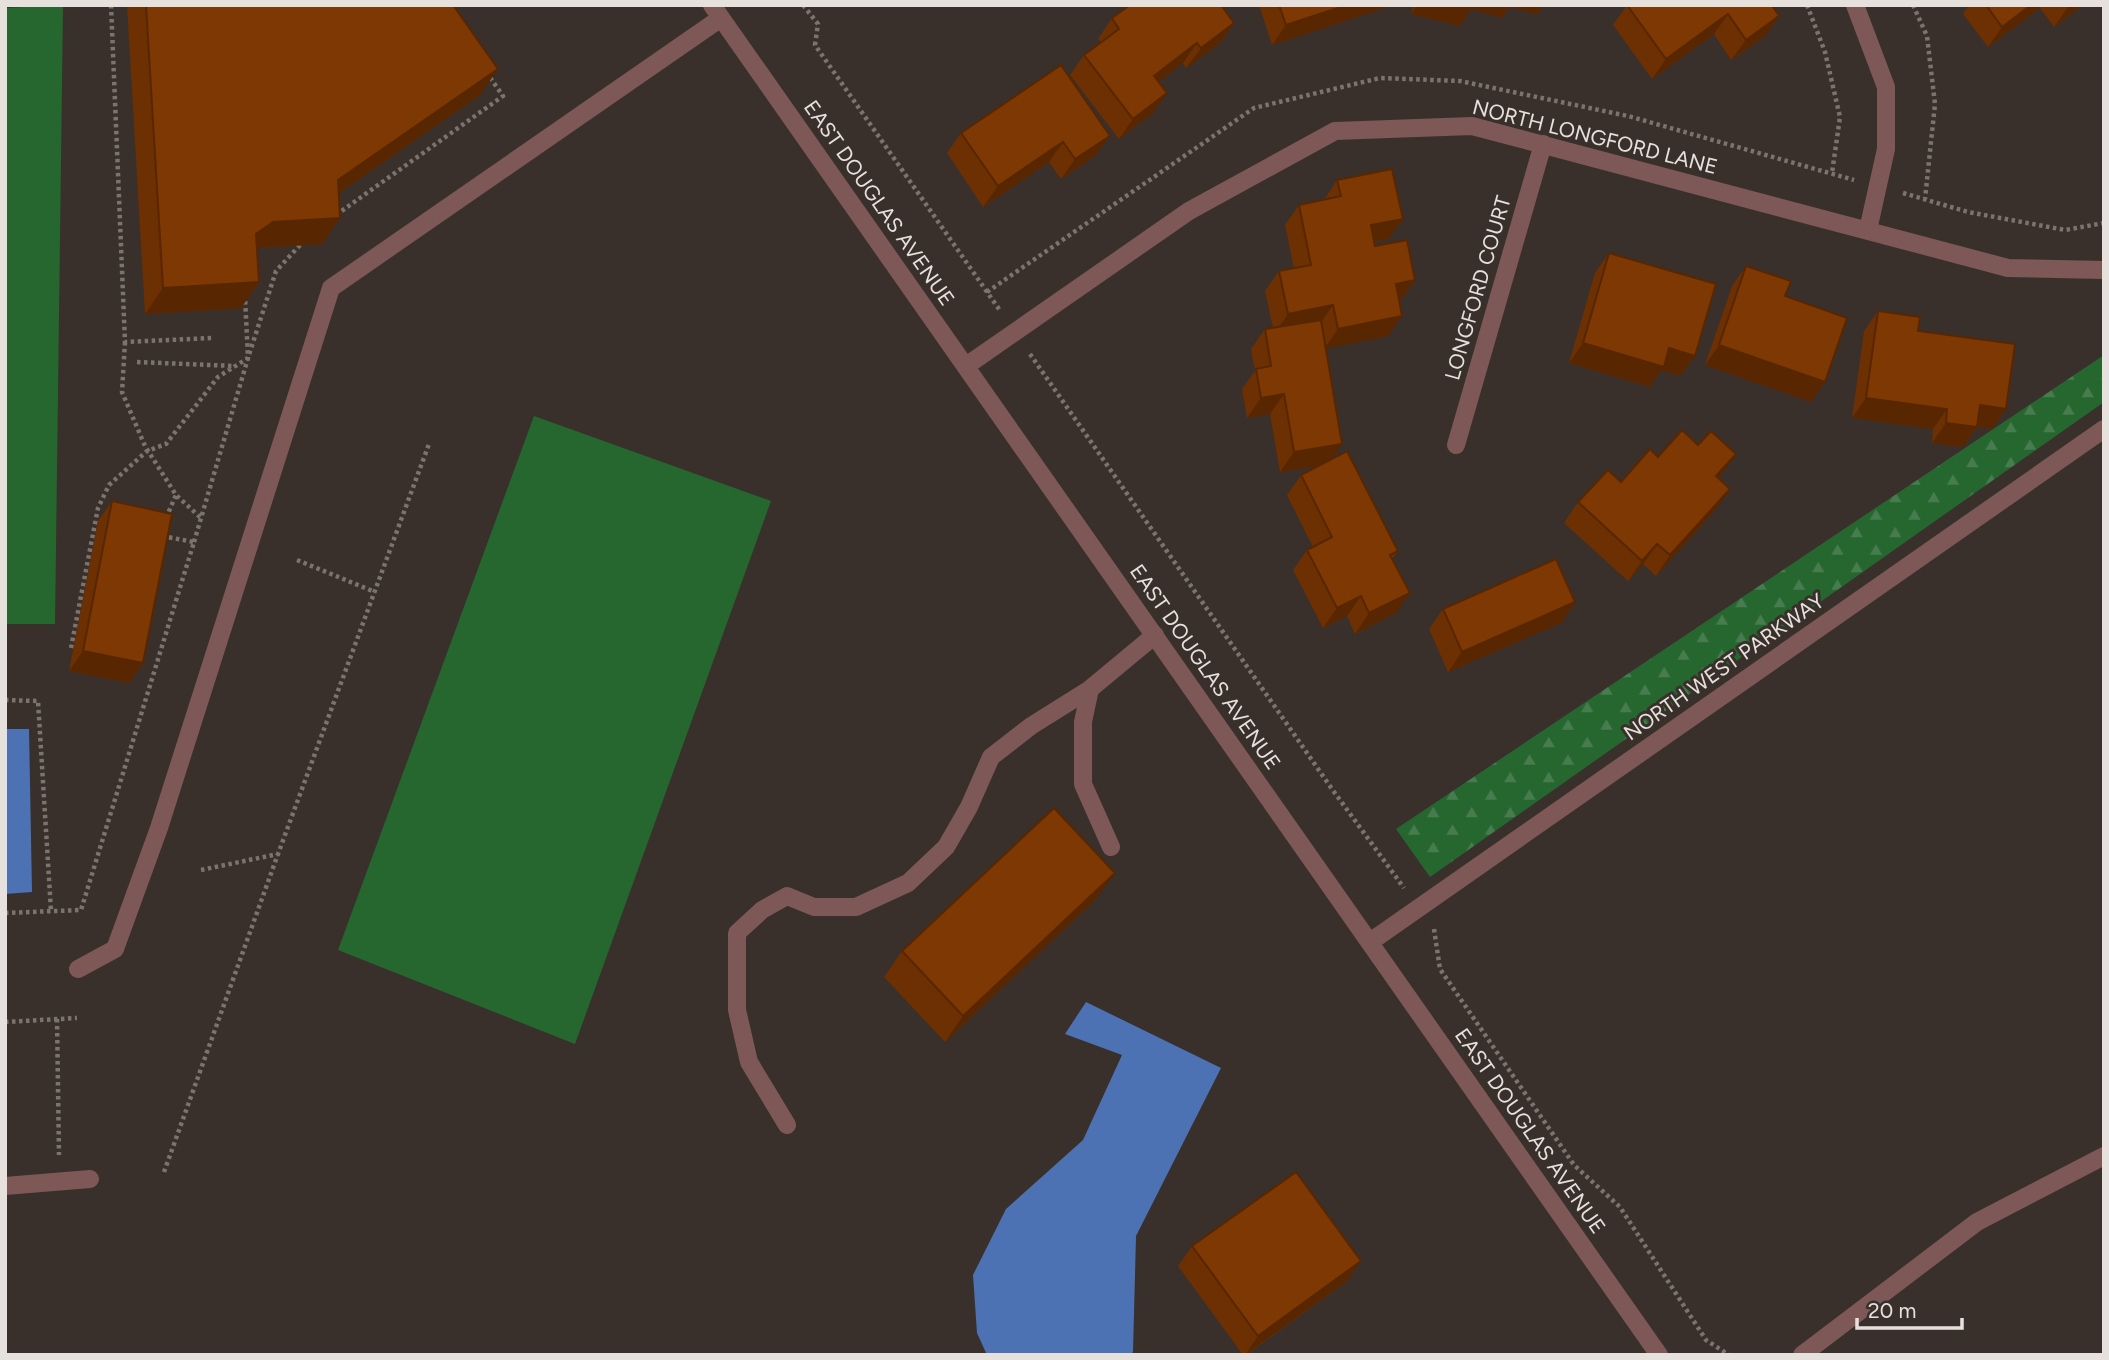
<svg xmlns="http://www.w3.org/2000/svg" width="2109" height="1360" font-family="Figtree,sans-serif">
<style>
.green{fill:#266730}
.forest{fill:url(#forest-firs)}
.water{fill:#4d72b4}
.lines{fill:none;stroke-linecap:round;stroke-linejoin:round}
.path{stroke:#7b736e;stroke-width:4.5;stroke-dasharray:3.5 3.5;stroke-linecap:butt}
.service{stroke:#7e5856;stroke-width:18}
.minor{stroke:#7e5856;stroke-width:18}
.tertiary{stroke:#7e5856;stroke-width:18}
.wall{fill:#6c3003}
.shaded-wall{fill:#582702}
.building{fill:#7e3803;stroke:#582702;stroke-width:2}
.labels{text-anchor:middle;stroke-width:6;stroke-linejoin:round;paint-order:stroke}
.street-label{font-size:21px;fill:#e7e1de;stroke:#39302b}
</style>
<defs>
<pattern id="forest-firs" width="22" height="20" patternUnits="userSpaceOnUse" patternTransform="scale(1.75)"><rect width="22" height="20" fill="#266730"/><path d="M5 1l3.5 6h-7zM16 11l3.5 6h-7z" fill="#467c4e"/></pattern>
</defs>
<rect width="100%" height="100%" fill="#39302b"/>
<path class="green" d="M63 5 55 624H5V8Z
M534 416 771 501 575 1044 338 950Z"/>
<path class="forest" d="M2104 355V402L1430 877 1396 829Z"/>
<path class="water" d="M5 729H29L32 892 5 894Z
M1086 1002 1221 1068 1136 1236 1133 1352 1130 1355H987L977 1333 973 1275 1006 1209 1083 1140 1122 1055 1065 1034Z"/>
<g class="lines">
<path class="path" d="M111 5 125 342 212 338
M803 5 818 24 815 45 1001 312
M1807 5 1825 52 1840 117 1832 173
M1913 5 1927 36 1935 104 1925 199
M1903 193 1968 212 2065 230 2104 223
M336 215 503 96 489 76
M987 292 1254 108 1380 78 1460 81 1628 116 1854 180
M125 342 122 392 145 446 176 495 201 518
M1030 354 1332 789 1404 888
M137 362 234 366
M166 518 176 495
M194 542 248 358 276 271 300 245
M297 560 375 592
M71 648 98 508 109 485 147 451 166 444 218 377 248 358 245 297
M5 700 38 701 51 911
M201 870 278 854 429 444
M5 913 81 910 194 542 162 536
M1434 929 1440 969 1574 1165 1620 1207 1706 1340 1729 1355
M57 1019 59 1155
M5 1022 77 1018
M164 1172 278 854"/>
<path class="service" d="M1111 847 1083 784V722L1090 689 1155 635
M78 969 115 949 159 828 331 288 721 18
M787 1125 749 1062 737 1010V933L762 910 787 896 814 907H856L908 883 946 847 969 807 991 757 1031 726 1090 689
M5 1186 90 1179"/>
<path class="minor" d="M1855 5 1886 87V149L1868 230
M966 366 1189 211 1335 131 1472 126 2008 268 2104 270
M1456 445 1543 144
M1370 942 2104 429
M1802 1355 1977 1222 2104 1156"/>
<path class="tertiary" d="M712 5 1659 1355"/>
</g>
<path class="wall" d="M127 5H453L480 95 339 193 340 218 322 244 257 248 259 282 241 308 145 314Z
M1124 5H1221L1234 23 1220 43 1186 68 1183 63 1158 82 1153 113 1119 139 1070 75 1084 55 1101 42 1098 39 1112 18 1126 8Z
M1259 5H1394L1272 45Z
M1414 5H1543L1537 14 1510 7 1502 18 1471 9 1460 26 1411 14Z
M1627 5 1779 16 1765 36 1731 60 1714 34 1652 79 1613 25Z
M1969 5H2083L2054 27 2040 8 1988 47 1963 14Z
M1061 65 1095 156 1061 179 1049 162 983 207 947 153 961 133Z
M1337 180 1403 219 1388 239 1374 242 1375 246 1415 280 1401 300 1399 301 1402 316 1388 336 1326 348 1331 460 1398 551 1392 559 1396 613 1355 634 1347 616 1323 628 1293 570 1307 550 1313 547 1287 495 1301 475 1320 465 1280 472 1270 414 1247 418 1242 389 1255 371 1251 349 1265 329 1273 328 1265 291 1279 271 1294 268 1285 225 1299 205 1324 200Z
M1609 253 1695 356 1680 376 1661 370 1650 387 1569 363 1595 273Z
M1746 266 1785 296 1825 382 1811 402 1705 365 1732 286Z
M1878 311 1918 331 2006 409 1992 429 1977 427 1963 447 1932 443 1933 429 1852 418 1864 331Z
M1658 457 1722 474 1718 478 1716 509 1656 576 1643 564 1628 581 1564 523 1578 502 1621 482Z
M112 501 143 663 129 683 69 671 98 521Z
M1575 602 1561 623 1448 672 1429 629 1443 609Z
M1096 899 945 1042 884 977 902 951Z
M1192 1246 1347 1281 1246 1355H1243L1178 1266Z"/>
<path class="shaded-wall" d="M1347 5H1394L1272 45 1286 25Z
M1417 5H1543L1537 14 1510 7 1502 18 1471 9 1460 26 1411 14Z
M2031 5H2042L2040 8 1988 47 2002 27Z
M2070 5H2083L2054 27 2068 7Z
M1728 14 1714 34 1652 79 1666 59Z
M1779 16 1765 36 1731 60 1746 40Z
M1234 23 1220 43 1186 68 1201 48Z
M1197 43 1183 63 1140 96 1154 76Z
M498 69 480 95 320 206 338 180Z
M1167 93 1153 113 1119 139 1133 119Z
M1110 136 1095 156 1061 179 1075 159Z
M1063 142 1049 162 983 207 998 186Z
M340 218 322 244 255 248 256 234 273 222Z
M1403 219 1388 239 1357 245 1371 225Z
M1415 280 1401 300 1382 304 1396 284Z
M259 282 241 308 145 314 163 288Z
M1333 305 1319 325 1274 334 1288 314Z
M1402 316 1388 336 1324 349 1338 329Z
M1583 343 1669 348 1695 356 1680 376 1661 370 1650 387 1569 363Z
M1719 345 1825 382 1811 402 1705 365Z
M1284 394 1270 414 1247 418 1261 398Z
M1866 398 1947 409 1933 429 1852 418Z
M1980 405 2006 409 1992 429 1977 427 1963 447 1932 443 1946 423Z
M1342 444 1328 464 1280 472 1294 452Z
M1736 454 1722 474 1702 496 1716 476Z
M1730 489 1716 509 1656 576 1670 555Z
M1657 544 1643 564 1628 581 1642 561Z
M1410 593 1396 613 1355 634 1369 613Z
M1361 596 1347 616 1323 628 1337 608Z
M1575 602 1561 623 1448 672 1462 652Z
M83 651 143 663 129 683 69 671Z
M1115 873 1096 899 945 1042 963 1016Z
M1361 1261 1347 1281 1245 1355 1258 1336Z"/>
<path class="building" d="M146 5H453L498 69 338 180 340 218 273 222 256 234 259 282 163 288Z
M1130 5H1221L1234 23 1201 48 1197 43 1154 76 1167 93 1133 119 1084 55 1119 29 1112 18Z
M1279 5H1347L1286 25Z
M1627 5H1772L1779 16 1746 40 1728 14 1666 59Z
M1986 5H2031L2002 27Z
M1061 65 1110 136 1075 159 1063 142 998 186 961 133Z
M1392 169 1403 219 1371 225 1375 246 1407 240 1415 280 1396 284 1402 316 1338 329 1333 305 1288 314 1279 271 1311 265 1299 205 1341 196 1337 180Z
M1609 253 1716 284 1695 356 1669 348 1664 367 1583 343Z
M1746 266 1791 281 1785 296 1847 318 1825 382 1719 345Z
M1878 311 1920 317 1918 331 2015 344 2006 409 1980 405 1977 427 1946 423 1947 409 1866 398Z
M1321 320 1342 444 1294 452 1284 394 1261 398 1256 369 1271 366 1265 329Z
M1682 430 1698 445 1711 431 1736 454 1716 476 1730 489 1670 555 1657 544 1642 561 1578 502 1608 470 1621 482 1650 449 1658 457Z
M1347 451 1398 551 1390 555 1410 593 1369 613 1361 596 1337 608 1307 550 1332 537 1301 475Z
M112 501 172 514 143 663 83 651Z
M1556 559 1575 602 1462 652 1443 609Z
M1054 808 1115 873 963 1016 902 951Z
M1296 1172 1361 1261 1258 1336 1192 1246Z"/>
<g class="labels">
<g class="street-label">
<text transform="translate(1595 137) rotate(14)" y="7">NORTH LONGFORD LANE</text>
<text transform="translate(879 203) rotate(55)" y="7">EAST DOUGLAS AVENUE</text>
<text transform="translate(1478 288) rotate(-74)" y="7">LONGFORD COURT</text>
<text transform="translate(1205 667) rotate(55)" y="7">EAST DOUGLAS AVENUE</text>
<text transform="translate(1724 667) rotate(-35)" y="7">NORTH WEST PARKWAY</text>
<text transform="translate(1530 1131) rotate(55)" y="7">EAST DOUGLAS AVENUE</text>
</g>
</g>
<rect width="2109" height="1360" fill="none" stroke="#e7e1de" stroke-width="14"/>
<path d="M1857 1318v10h105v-10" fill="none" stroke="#e7e1de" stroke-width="3.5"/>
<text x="1868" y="1318" font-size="21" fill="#e7e1de" stroke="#39302b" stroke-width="5" paint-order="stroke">20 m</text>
</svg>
